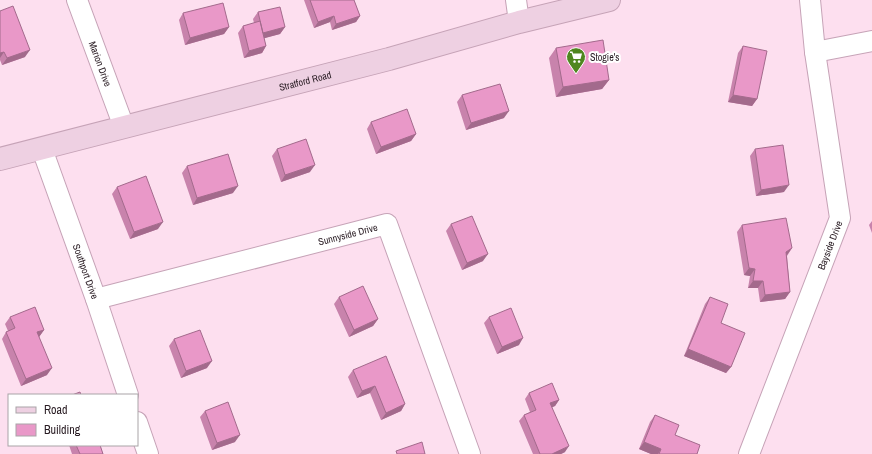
<svg xmlns="http://www.w3.org/2000/svg" width="872" height="454" font-family="'Archivo Narrow',sans-serif">
<style>
.lines{fill:none;stroke-linecap:round;stroke-linejoin:round}
.minor-casing{stroke:#c6a3b7;stroke-width:22}
.secondary-casing{stroke:#c6a3b7;stroke-width:24}
.minor{stroke:#fff;stroke-width:20}
.secondary{stroke:#eed0e2;stroke-width:22}
.wall{fill:#c883ac}
.shaded-wall{fill:#a36a8c}
.building{fill:#e998c8;stroke:#a36a8c}
.labels{text-anchor:middle;stroke-width:4;stroke-linejoin:round;paint-order:stroke}
.poi-label{font-size:10px;fill:#281b22;stroke:#fff;text-anchor:start}
.street-label{font-size:10px;fill:#281b22;stroke:#fff}
</style>
<rect width="100%" height="100%" fill="#fddfef"/>
<g class="lines">
<g class="minor-casing">
<g id="minor">
<path id="s1" d="M77 0 124 127"/>
<path d="M516 0 519 22"/>
<path d="M815 52 872 41"/>
<path id="s2" d="M42 149 96 299 128 395"/>
<path id="s3" d="M96 299 387 224 470 454"/>
<path d="M137 422 148 454"/>
<path id="s4" d="M749 454 840 218 815 52 810 0"/>
</g>
</g>
<g class="secondary-casing">
<g id="secondary">
<path id="s5" d="M0 159 389 59 519 22 609 0"/>
</g>
</g>
<use href="#minor" class="minor"/>
<use href="#secondary" class="secondary"/>
</g>
<path class="wall" d="M304 0H354L360 16 356 22 332 30 330 22 314 28Z
M0 11 25 57 2 65 0 60Z
M258 12 285 27 280 34 264 38 266 46 262 53 244 58 238 33 243 26 254 23 253 19Z
M183 13 229 27 224 34 185 45 179 20Z
M743 46 757 99 752 106 728 102 738 53Z
M556 48 609 80 602 89 556 97 549 58Z
M462 95 504 118 466 130 457 102Z
M371 122 416 134 411 141 376 154 367 129Z
M277 149 310 172 281 182 272 156Z
M755 149 784 192 756 196 750 156Z
M187 166 233 193 193 205 182 173Z
M117 187 158 229 130 239 112 194Z
M872 221V233L869 225Z
M451 224 483 261 462 270 446 231Z
M742 225 792 248 787 256 790 292 785 299 760 302 758 288H748L750 276 744 275 737 232Z
M339 297 378 319 373 326 349 337 334 304Z
M710 297 721 323 731 367 726 373 684 356 705 304Z
M10 317 44 330 39 337 47 375 21 386 2 339 6 332 8 331 5 324Z
M489 317 519 345 497 354 484 323Z
M174 339 207 368 181 378 169 346Z
M353 370 405 404 401 411 381 420 370 393 357 398 348 377Z
M529 393 559 400 555 406 552 407 565 452 561 454H533L519 421 524 415 530 412 525 399Z
M205 411 235 442 212 450 200 417Z
M655 415 675 435 697 454H651L639 449 650 422Z
M69 445H100L103 454H72Z"/>
<path class="shaded-wall" d="M334 16 330 22 314 28 318 22Z
M360 16 356 22 332 30 336 24Z
M229 27 224 34 185 45 190 38Z
M285 27 280 34 258 40 263 33Z
M266 46 262 53 244 58 249 51Z
M30 50 25 57 2 65 7 58Z
M4 52 0 58V53Z
M609 80 602 89 556 97 563 87Z
M733 95 757 99 752 106 728 102Z
M509 111 504 118 466 130 471 123Z
M416 134 411 141 376 154 381 147Z
M315 165 310 172 281 182 285 175Z
M789 185 784 192 756 196 761 190Z
M238 186 233 193 193 205 197 198Z
M163 222 158 229 130 239 134 232Z
M792 248 787 255 782 259 786 252Z
M488 254 483 261 462 270 467 263Z
M749 268 755 269 750 276 744 275Z
M753 281H763L758 288H748Z
M790 292 785 299 760 302 765 295Z
M378 319 373 326 349 337 354 330Z
M44 330 39 337 32 339 37 332Z
M523 338 519 345 497 354 502 347Z
M688 349 731 367 726 373 684 356Z
M212 361 207 368 181 378 186 371Z
M52 368 47 375 21 386 26 379Z
M375 386 370 393 357 398 362 391Z
M559 400 555 406 546 410 550 403Z
M405 404 401 411 381 420 386 413Z
M240 435 235 442 212 450 217 443Z
M644 442 661 449 658 454H651L639 449Z
M569 446 565 452 561 454H552Z"/>
<path class="building" d="M310 0H354L360 16 336 24 334 16 318 22Z
M223 3 229 27 190 38 183 13Z
M13 6 30 50 7 58 4 52 0 53V11Z
M280 7 285 27 263 33 258 12Z
M260 21 266 46 249 51 243 26Z
M603 40 609 80 563 87 556 48Z
M743 46 767 51 757 99 733 95Z
M500 84 509 111 471 123 462 95Z
M407 109 416 134 381 147 371 122Z
M306 139 315 165 285 175 277 149Z
M783 145 789 185 761 190 755 149Z
M228 154 238 186 197 198 187 166Z
M146 176 163 222 134 232 117 187Z
M472 216 488 254 467 263 451 224Z
M786 218 792 248 786 252 790 292 765 295 763 281H753L755 269 749 268 742 225Z
M363 286 378 319 354 330 339 297Z
M710 297 728 304 721 323 745 333 731 367 688 349Z
M35 307 44 330 37 332 52 368 26 379 6 332 15 328 10 317Z
M511 308 523 338 502 347 489 317Z
M200 330 212 361 186 371 174 339Z
M386 356 405 404 386 413 375 386 362 391 353 370Z
M552 383 559 400 550 403 569 446 552 454H540L524 415 536 410 529 393Z
M80 392 81 395H72Z
M228 402 240 435 217 443 205 411Z
M655 415 679 425 675 435 700 445 697 454H659L661 449 644 442Z
M422 442 425 454H397L396 451Z
M76 445H100L103 454H80Z"/>
<defs>
<g id="supermarket-pin" transform="scale(1)"><path d="M0 17L-7.5 6A9.5 9.5 0 1 1 7.5 6Z" fill="#4f8620" stroke="#fff"/><path d="M-6-5.5h2.5l.6 2H6L4.5 2H-2.5L-4.4-4H-6ZM-1.5 3.2a1.3 1.3 0 1 0 .1 0ZM3 3.2a1.3 1.3 0 1 0 .1 0Z" fill="#fff"/></g>
</defs>
<g fill-rule="evenodd">
<use href="#supermarket-pin" x="576" y="57"/>
</g>
<g class="labels">
<g class="poi-label">
<text x="590" y="61">Stogie's</text>
</g>
<g class="street-label">
<text dy="4" stroke="none"><textPath href="#s1" startOffset="68">Marion Drive</textPath></text>
<text dy="4" stroke="none"><textPath href="#s5" startOffset="315">Stratford Road</textPath></text>
<text dy="4" stroke="none"><textPath href="#s3" startOffset="260">Sunnyside Drive</textPath></text>
<text dy="4" stroke="none"><textPath href="#s4" startOffset="224">Bayside Drive</textPath></text>
<text dy="4" stroke="none"><textPath href="#s2" startOffset="130">Southport Drive</textPath></text>
</g>
</g>
<rect x="8" y="394" width="130" height="52" fill="#ffffff" stroke="#a9a4a7"/>
<rect x="16" y="407" width="20" height="6" fill="#eed0e2" stroke="#a9a4a7"/>
<text x="44" y="414" font-size="12" fill="#281b22">Road</text>
<rect x="16" y="424" width="20" height="12" fill="#e998c8" stroke="#a9a4a7"/>
<text x="44" y="434" font-size="12" fill="#281b22">Building</text>
</svg>
